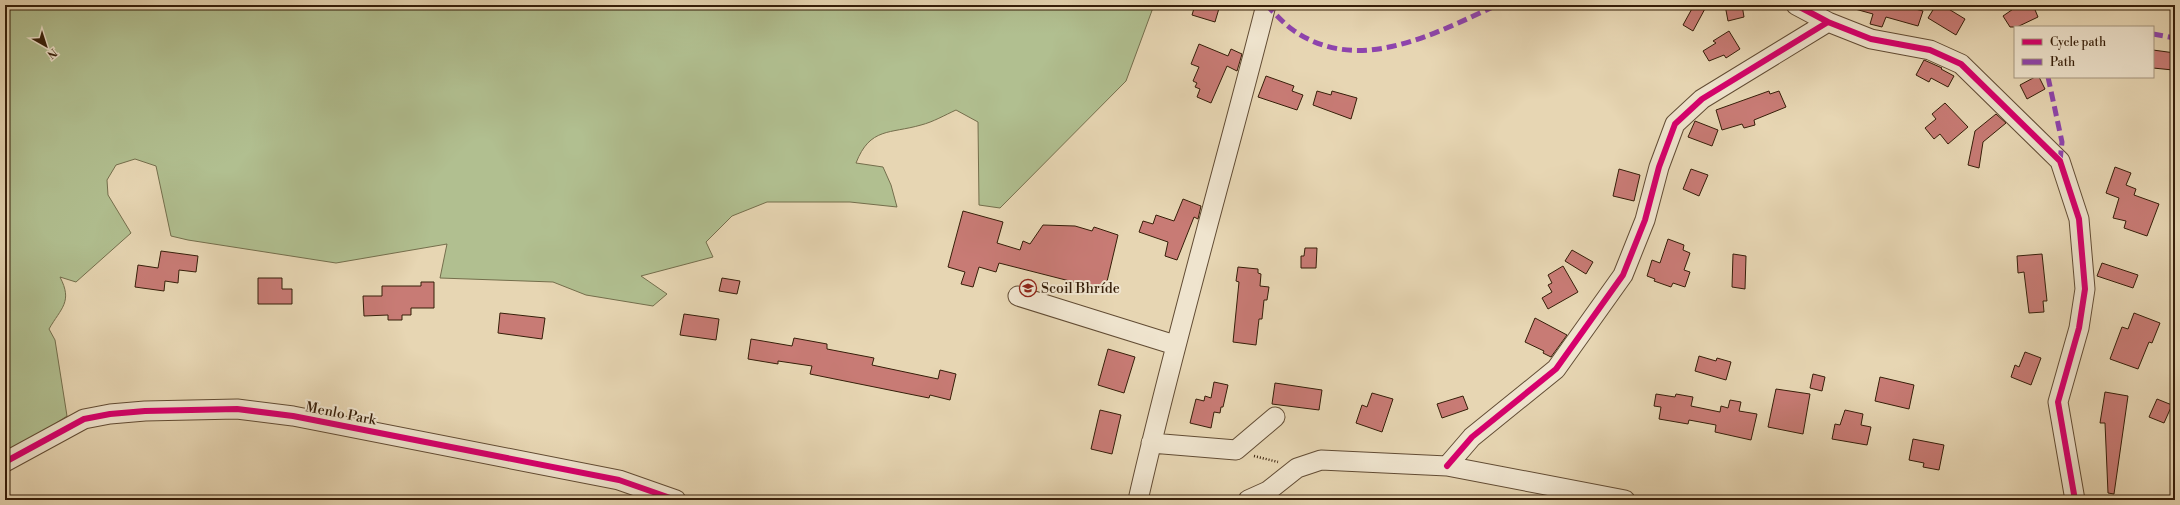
<svg xmlns="http://www.w3.org/2000/svg" width="2180" height="505" font-family="'Libre Bodoni',serif">
<style>
.green{fill:#b1bf90;stroke:#746e4c}
.building{fill:#c87b75;stroke:#361e09}
.lines{fill:none;stroke-linecap:round;stroke-linejoin:round}
.minor-casing{stroke:#624c34;stroke-width:21}
.path{stroke:#361e09;stroke-width:2.5;stroke-dasharray:1 2;stroke-linecap:butt}
.minor{stroke:#efe4ce;stroke-width:19}
.quiet{stroke:#8e44ad;stroke-width:5;stroke-dasharray:10 5;stroke-linecap:butt}
.cycleway-casing{stroke:#efe4ce;stroke-width:8}
.cycleway{stroke:#d6006c;stroke-width:6}
.labels{text-anchor:middle;stroke-width:4;stroke-linejoin:round;paint-order:stroke}
.poi-label{font-size:14px;fill:#361e09;stroke:#efe4ce;text-anchor:start}
.street-label{font-size:14px;fill:#361e09;stroke:#efe4ce}
</style>
<rect width="100%" height="100%" fill="#e7d6b3"/>
<filter id="stains"><feTurbulence type="fractalNoise" baseFrequency=".005" numOctaves="4"/><feColorMatrix values="0 0 0 0 .2 0 0 0 0 .09 0 0 0 0 .02 0 0 0 .5 -.17"/></filter>
<radialGradient id="worn" r=".72"><stop offset=".6" stop-color="#630" stop-opacity="0"/><stop offset="1" stop-color="#630" stop-opacity=".3"/></radialGradient>
<path class="green" d="M5 5H1154L1126 81 1000 208 979 205 978 122 956 110C945 115 933 122 921 125 890 134 870 127 856 163L883 167 891 185 897 207 850 202H767L732 216 706 242 713 257 641 276 667 294 653 306 586 295 553 282 440 278 447 244 336 263 188 240 171 236 156 166 135 159 116 165 107 180 108 195 131 233 76 282 60 277C73 302 61 308 49 329L55 340 67 416 5 457Z"/>
<path class="building" d="M1195 5H1220L1215 22 1192 15Z
M1694 5H1707L1693 31 1683 25Z
M1725 5H1742L1744 17 1728 21Z
M1856 5H1900L1923 11 1918 26 1886 17 1882 27 1870 24 1873 14 1855 9Z
M1936 5H1942L1965 19 1956 35 1928 18Z
M2019 5H2033L2038 17 2017 27H2010L2003 16Z
M1729 31 1740 49 1726 58 1724 55 1709 61 1703 51 1716 43 1713 41Z
M1199 44 1228 56 1231 49 1242 54 1237 71 1227 66 1211 103 1197 97 1200 89 1195 87 1197 83 1193 81 1199 67 1191 64Z
M2153 50 2175 53 2173 70 2153 68Z
M1924 60 1942 68 1941 69 1954 76 1948 87 1931 78 1929 82 1916 75Z
M1266 76 1294 86 1292 91 1303 95 1297 110 1258 97Z
M2035 77H2039L2045 89 2027 99 2020 85Z
M1317 91 1331 95 1332 91 1357 98 1351 119 1313 105Z
M1769 91 1770 94 1779 91 1786 107 1754 120 1755 125 1744 128 1742 124 1722 130 1716 110Z
M1945 103 1968 127 1948 144 1940 134 1934 139 1925 128 1936 119 1932 114Z
M1996 114 2006 123 1983 142 1979 168 1968 165 1975 131Z
M1695 121 1718 130 1712 146 1688 137Z
M2115 167 2131 173 2126 185 2136 189 2134 195 2159 204 2147 236 2124 228 2126 221 2113 218 2119 198 2106 193Z
M1619 169 1640 175 1634 201 1613 196Z
M1691 169 1708 175 1699 196 1683 189Z
M1183 199 1201 206 1198 219 1194 217 1177 260 1165 256 1168 242 1139 232 1143 221 1153 224 1156 215 1174 221Z
M963 211 1003 222 997 243 1020 250 1023 241 1030 244 1043 225 1075 226 1092 231 1094 227 1118 235 1105 290 999 263 996 272 979 267 973 287 961 284 965 272 948 267Z
M1668 239 1684 245 1683 250 1690 253 1684 270 1690 272 1685 287 1673 283 1671 287 1654 281 1655 279 1647 276 1652 260 1660 263Z
M1305 248H1317L1316 268H1301V256H1304Z
M1572 250 1593 262 1586 274 1565 261Z
M161 251 198 256 196 272 179 270 178 283 165 281 164 291 135 287 138 265 158 268Z
M1733 254 1746 256 1745 289 1732 287Z
M2042 254 2047 301H2043L2044 312 2029 313 2024 272 2018 273 2017 256Z
M2102 263 2138 275 2133 288 2097 276Z
M1563 266 1578 292 1548 309 1542 298 1552 292 1548 285 1552 283 1548 275Z
M1238 267 1258 269V273L1261 274 1260 286 1269 287 1267 300H1264L1262 319H1259L1256 345 1233 342 1239 282 1236 281Z
M258 278H282V289H292V304H258Z
M722 278 740 281 737 294 719 291Z
M421 282H434V308H411V315H402V320H388V315L364 316 363 296H382V286H421Z
M500 313 545 318 542 339 498 333Z
M2134 313 2160 323 2152 343 2149 342 2138 369 2110 359 2122 327 2128 329Z
M684 314 719 319 716 340 680 335Z
M1535 318 1567 335 1551 357 1543 353 1544 351 1525 342Z
M794 338 827 344V349L874 358 872 365 938 379 940 370 956 374 950 400 930 395 929 398 810 374 812 366 778 361V364L748 359 751 339 792 346Z
M1108 349 1135 357 1124 393 1098 385Z
M2025 352 2041 358 2031 385 2011 377 2015 365 2019 367Z
M1699 356 1716 361 1717 358 1731 362 1726 380 1695 371Z
M1813 374 1825 377 1822 391 1810 388Z
M1880 377 1914 385 1909 409 1875 401Z
M1214 382 1228 385 1223 407H1221L1220 413 1214 412 1211 428 1190 423 1196 399 1204 401 1205 396 1211 398Z
M1275 383 1322 390 1319 410 1272 404Z
M1776 389 1810 394 1803 434 1768 427Z
M2105 392 2128 396 2114 494 2108 493 2105 423H2100Z
M1372 393 1393 399 1382 432 1356 423 1362 405 1367 407Z
M1656 394 1675 397 1676 394 1693 397 1691 406 1720 412 1721 406 1728 408 1730 400 1741 402 1739 411 1757 414 1751 440 1715 432 1716 425 1689 420 1688 424 1659 419 1661 407 1654 406Z
M1463 396 1468 409 1442 418 1437 404Z
M2157 399 2172 405 2164 423 2149 417Z
M1100 410 1121 415 1112 454 1091 449Z
M1845 410 1863 414 1861 425 1871 427 1867 445 1832 439 1835 424 1840 425Z
M1913 439 1944 445 1939 470 1923 467 1924 463 1909 460Z"/>
<g class="lines">
<g class="minor-casing">
<path id="minor" d="M1796 5 1828 22 1871 39 1930 50 1961 64 2060 161 2079 219 2085 289 2079 328 2058 402 2075 500
M1018 296 1175 345
M1151 443 1236 450 1275 417
M5 462 84 419 110 414 145 411 237 409 293 416 619 480 676 500
M1447 466 1472 437 1556 369 1623 275 1645 220 1659 167 1675 124 1702 99 1828 22
M1138 500C1176 334 1224 170 1266 5
M1248 500 1268 491 1297 468 1321 460 1447 466 1625 500"/>
</g>
<path class="path" d="M1254 456 1278 462"/>
<use href="#minor" class="minor"/>
<path class="quiet" d="M1266 5C1275 13 1283 23 1293 30 1358 76 1434 34 1497 5
M2153 34 2175 38
M2048 77 2062 142 2060 161"/>
<g class="cycleway-casing">
<path id="cycleway" d="M1796 5 1828 22 1871 39 1930 50 1961 64 2060 161 2079 219 2085 289 2079 328 2058 402 2075 500
M5 462 84 419 110 414 145 411 237 409 293 416 619 480 676 500
M1447 466 1472 437 1556 369 1623 275 1645 220 1659 167 1675 124 1702 99 1828 22"/>
</g>
<use href="#cycleway" class="cycleway"/>
</g>
<defs>
<g id="school-ring" transform="scale(0.9)"><circle r="9.5" fill="#efe4ce" stroke="#8f2418" stroke-width="1.5"/><path d="M0-5L7-2L0 1L-7-2ZM-4 1L0 2.5L4 1V4Q0 6-4 4Z" fill="#8f2418"/></g>
</defs>
<g fill-rule="evenodd">
<use href="#school-ring" x="1028" y="288"/>
</g>
<g class="labels">
<g class="poi-label">
<text x="1041" y="293">Scoil Bhríde</text>
</g>
<g class="street-label">
<text transform="translate(341 413) rotate(11)" y="5">Menlo Park</text>
</g>
</g>
<rect width="2180" height="505" fill="none" stroke="#e7d6b3" stroke-width="20"/>
<rect x="6" y="6" width="2168" height="493" fill="none" stroke="#361e09" stroke-width="2"/>
<rect x="10" y="10" width="2160" height="485" fill="none" stroke="#361e09"/>
<rect x="2014" y="26" width="140" height="52" fill="#efe4ce" stroke="#a5957f"/>
<rect x="2022" y="39" width="20" height="6" fill="#d6006c" stroke="#a5957f"/>
<text x="2050" y="46" font-size="12" fill="#361e09">Cycle path</text>
<rect x="2022" y="59" width="20" height="6" fill="#8e44ad" stroke="#a5957f"/>
<text x="2050" y="66" font-size="12" fill="#361e09">Path</text>
<g transform="translate(46 46) rotate(141)" stroke="#efe4ce" stroke-width="3" paint-order="stroke">
<path d="M0-3L7 15L0 10L-7 15Z" fill="#361e09"/>
<text y="-6" font-size="11" font-weight="bold" text-anchor="middle" fill="#361e09">N</text>
</g>
<rect width="100%" height="100%" filter="url(#stains)"/>
<rect width="100%" height="100%" fill="url(#worn)"/>
</svg>
